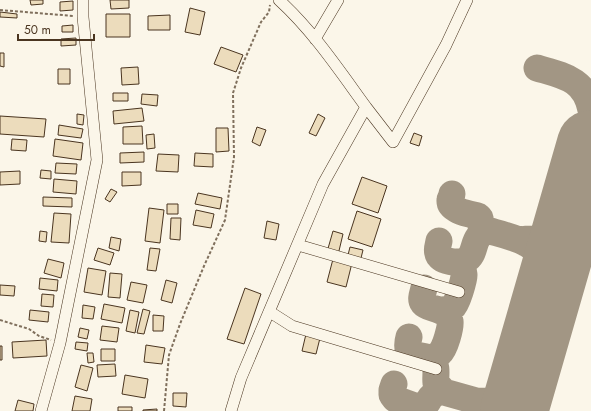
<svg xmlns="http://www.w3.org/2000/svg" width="591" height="411" font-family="Jost,sans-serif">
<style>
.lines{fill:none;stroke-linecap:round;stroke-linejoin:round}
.taxiway{stroke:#a29684;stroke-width:27}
.runway{stroke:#a29684;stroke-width:68}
.building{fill:#ecdcbc;stroke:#4a3520}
.minor-casing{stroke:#4a3520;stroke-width:12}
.path{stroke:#7f6f5c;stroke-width:2;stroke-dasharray:3 2;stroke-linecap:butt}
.minor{stroke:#fbf6e9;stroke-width:11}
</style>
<rect width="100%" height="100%" fill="#fbf6e9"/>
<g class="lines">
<path class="taxiway" d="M537 68C564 76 585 79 591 110
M452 194C452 196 450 198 450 200 449 211 470 214 478 216L480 218 481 226 483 229C509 237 540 240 548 271 550 277 549 284 549 290
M520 240C525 239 531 239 536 239 553 236 562 222 572 209
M439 241C438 246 436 251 439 256 445 264 458 259 463 269 463 270 464 274 464 275 464 280 457 304 453 307 450 309 445 310 441 310
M456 262C459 262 463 262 466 260 478 253 470 235 489 231
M424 288C423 293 420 299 423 303 428 309 441 308 448 316 448 317 450 320 450 321 451 327 445 349 440 353 437 356 433 357 429 359
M409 337C402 362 424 351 433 361 438 368 435 376 436 383L444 392 476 401 488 408 490 411
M394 384 392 390V395L395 399 420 408C430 405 427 396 437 393 439 392 441 392 444 392
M476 401C482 401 489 402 495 400 508 397 517 388 524 376"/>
<path class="runway" d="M514 411 591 144"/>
</g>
<path class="building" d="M30 0H43V4L31 5Z
M110 0H129V8L111 9Z
M73 1V10L60 11V2Z
M190 8 205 12 200 35 185 32Z
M0 12 17 14V18L0 17Z
M106 14H130V37H106Z
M170 15V30H148V16Z
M73 25V32H62V26Z
M76 38V45L61 46V39Z
M221 47 243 55 236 72 214 64Z
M0 53H4V67L0 66Z
M138 67 139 84 122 85 121 68Z
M58 69H70V84H58Z
M113 93H128V101H113Z
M142 94 158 95 157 106 141 104Z
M142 108 144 121 114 124 113 111Z
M77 114 84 115 83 125 77 124Z
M318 114 325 118 316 136 309 133Z
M0 116 46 119 44 137 0 134Z
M59 125 83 129 81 138 58 135Z
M142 126 143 144H123V127Z
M257 127 266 130 260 146 252 142Z
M216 128H228L229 151 216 152Z
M414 133 422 136 419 146 410 143Z
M154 134 155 148 147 149 146 135Z
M12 139 27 140 26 151 11 150Z
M55 139 83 143 81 160 53 156Z
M144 152V162L120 163V153Z
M195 153 213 154V167L194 166Z
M158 154 179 155 178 172 156 171Z
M56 163 77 164 76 174 55 173Z
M41 170 51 171V179L40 178Z
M20 171V184L0 185V172Z
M122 172H141V185L122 186Z
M362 177 387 186 378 213 352 204Z
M54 179 77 181 76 194 53 192Z
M111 189 117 192 110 202 105 199Z
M198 193 222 198 220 209 195 204Z
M43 197 72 198V207L43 206Z
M167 204H178V214H167Z
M149 208 164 210 160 243 145 241Z
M196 210 214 214 211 228 193 225Z
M357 211 381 219 372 247 348 239Z
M54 213 71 214 69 243 51 242Z
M171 218H181L180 240 170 239Z
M267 221 279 224 276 240 264 238Z
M40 231 47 232 46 242 39 241Z
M333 231 343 234 338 255 327 252Z
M111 237 121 239 119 251 109 248Z
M350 247 363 250 361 258 348 255Z
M98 248 114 253 110 265 94 260Z
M150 248 160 249 156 271 147 270Z
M48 259 64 263 61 278 44 273Z
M333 259 352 263 346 287 327 282Z
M88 268 106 271 102 295 84 292Z
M110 273 122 274 120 298 108 297Z
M40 278 58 280 57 291 39 289Z
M166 280 177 283 172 303 161 300Z
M131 282 147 285 143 303 127 300Z
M0 285 15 286 14 296 0 295Z
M245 288 261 294 244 344 227 339Z
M42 294 54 295 53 307 41 306Z
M104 304 125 308 122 323 101 319Z
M83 305 95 307 93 319 82 318Z
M143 309 150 311 144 334 137 333Z
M30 310 49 312 48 322 29 320Z
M130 310 139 312 135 333 126 331Z
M153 315 164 316 163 331H153Z
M102 326 119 328 117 342 100 340Z
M80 328 89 330 87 339 78 337Z
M306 334 320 338 316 354 302 351Z
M46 340 47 356 13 358 12 342Z
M76 342 88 343 87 351 75 349Z
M146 345 165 348 162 364 144 362Z
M0 346H2V360H0Z
M101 349H115V361H101Z
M87 353H93L94 362 88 363Z
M115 364 116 376 98 377 97 365Z
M81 365 93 368 87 391 75 387Z
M125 375 148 379 145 398 122 394Z
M173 393H187L186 407 173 406Z
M75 396 92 399 90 411H72Z
M18 400 34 404 33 411H15Z
M118 407H132V411H118Z
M157 409V411H143V410Z"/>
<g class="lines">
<g class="minor-casing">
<path id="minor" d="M315 39 338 0
M366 107 393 142 446 45 467 0
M298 245 459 292
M270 312 292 326 436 369
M41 411 60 343 97 160 83 17V0
M231 411 241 378 323 184 366 107C339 70 313 31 279 0"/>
</g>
<path class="path" d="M0 10 74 16
M0 320 29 329 39 336 51 340
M164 411 169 355 180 324 204 266 225 220 234 157 233 93 241 68 261 22 269 12 270 5"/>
<use href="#minor" class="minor"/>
</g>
<path d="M18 34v6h76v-6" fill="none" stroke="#4a3520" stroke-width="2"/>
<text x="24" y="34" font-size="12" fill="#4a3520" stroke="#fbf6e9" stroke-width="3" paint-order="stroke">50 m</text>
</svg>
